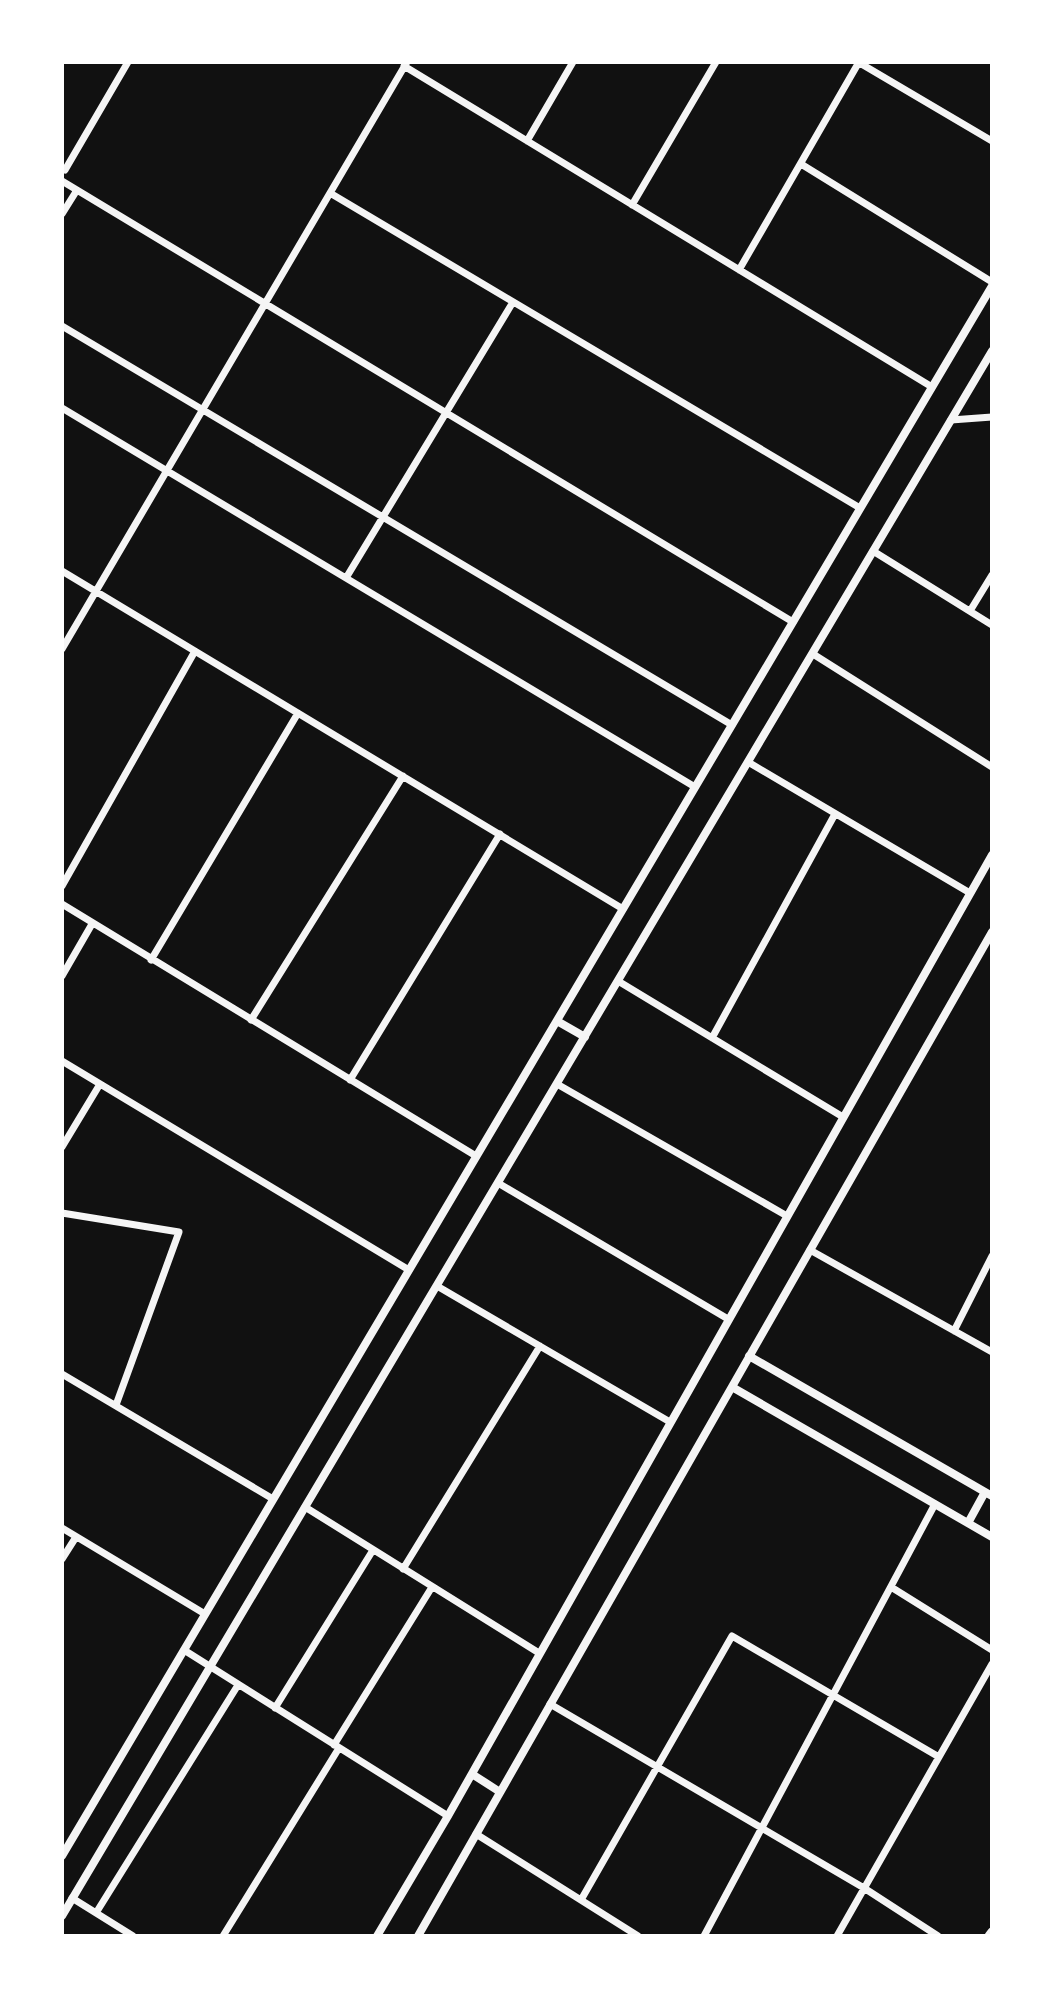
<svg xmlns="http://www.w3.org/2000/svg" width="1054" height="1998" font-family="'Nunito Sans',sans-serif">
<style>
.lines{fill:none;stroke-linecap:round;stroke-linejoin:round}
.minor{stroke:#f5f5f5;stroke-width:7}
.tertiary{stroke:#f5f5f5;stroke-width:8}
.secondary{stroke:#f5f5f5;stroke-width:9}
</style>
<rect width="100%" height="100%" fill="#111"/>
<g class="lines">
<path class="minor" d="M858 62 992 141
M404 66 932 387
M527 141 573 62
M801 164 992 282
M65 170 128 62
M62 181 793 622
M330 193 860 508
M632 205 716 62
M62 214 77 190
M739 270 859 62
M62 326 732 725
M62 408 695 787
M951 420 992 417
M873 551 992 625
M62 571 623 909
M346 578 513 302
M970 611 992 575
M62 649 407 62
M813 654 992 767
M748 762 970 893
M62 886 195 651
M62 904 476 1156
M151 960 298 713
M62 976 92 924
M618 981 843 1117
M251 1020 403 776
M712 1038 835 814
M62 1061 409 1270
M350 1080 500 834
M557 1084 787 1216
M62 1147 100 1084
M498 1183 728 1319
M62 1213 179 1232 116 1405
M810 1250 992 1352
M437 1286 670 1422
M954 1331 992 1256
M62 1374 273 1499
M305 1507 539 1653
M62 1528 205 1614
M62 1559 76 1537
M403 1569 540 1346
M891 1587 992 1650
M184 1650 448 1816
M550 1704 864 1888 938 1936
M275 1708 373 1550
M334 1745 432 1587
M476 1834 638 1936
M72 1898 133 1936
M581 1900 732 1636 939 1757
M96 1913 238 1685
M223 1936 339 1748
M704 1936 935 1504
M837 1936 992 1664"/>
<path class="tertiary" d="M557 1021 585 1037
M749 1356 992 1496
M732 1387 992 1537
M968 1523 985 1492
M472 1774 500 1792
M62 1856 992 286
M62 1916 992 351
M377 1936 448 1816 992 855
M418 1936 992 932"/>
<path class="secondary" d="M989 1936 992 1932"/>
</g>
<rect width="1054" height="1998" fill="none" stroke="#ffffff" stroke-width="128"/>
</svg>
